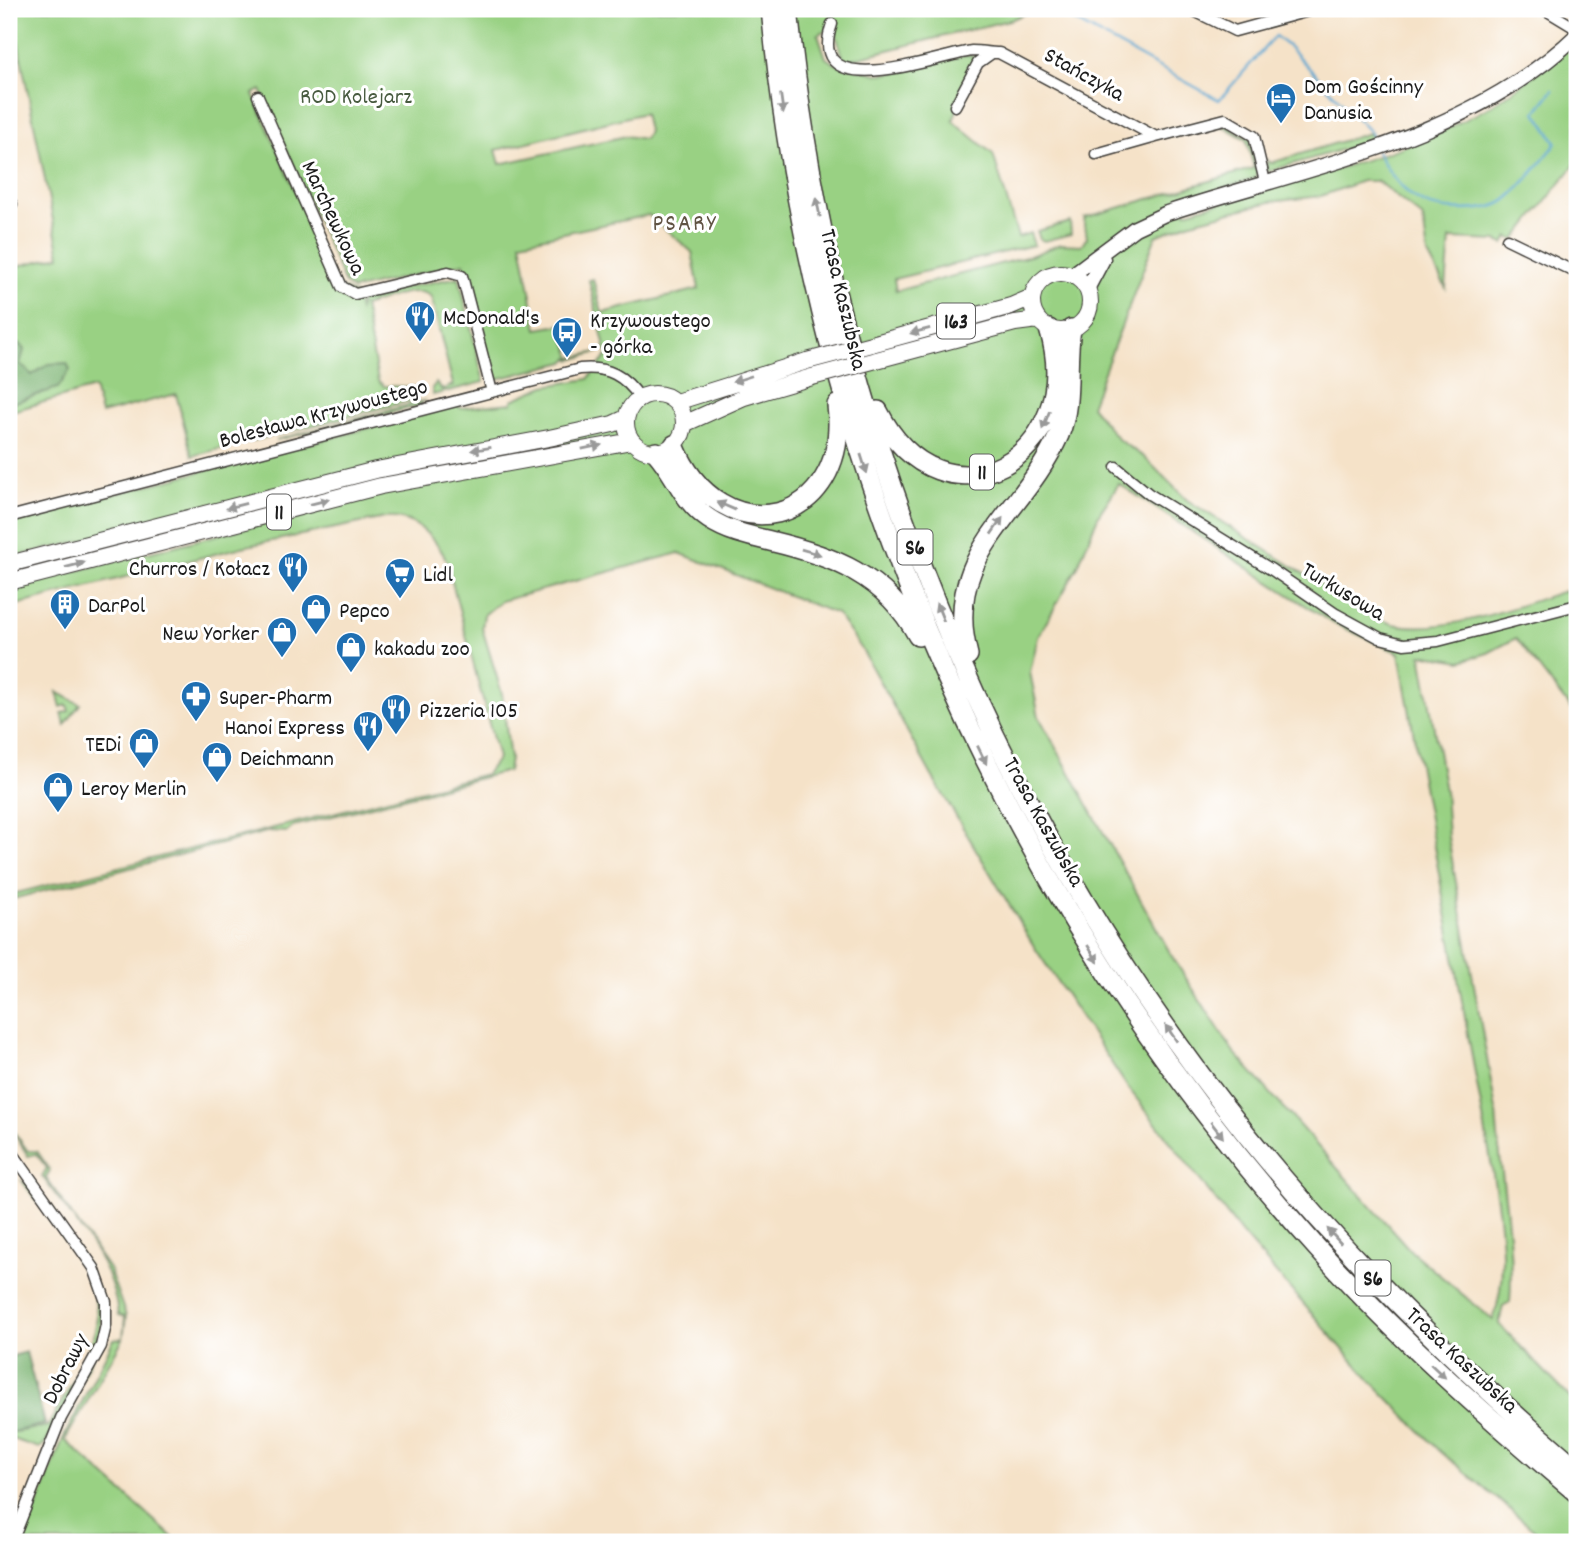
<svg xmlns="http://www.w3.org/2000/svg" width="1586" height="1551" font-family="Dekko,sans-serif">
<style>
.green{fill:#99d183;stroke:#5a7650;stroke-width:2;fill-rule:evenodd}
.forest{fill:#7ab371;stroke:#4b6846;stroke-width:2}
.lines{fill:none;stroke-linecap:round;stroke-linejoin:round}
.stream{stroke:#56a5d0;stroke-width:2.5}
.minor-casing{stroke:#3d3a36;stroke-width:13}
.secondary-casing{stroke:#3d3a36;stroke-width:17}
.primary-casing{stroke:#3d3a36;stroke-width:18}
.motorway-casing{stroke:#3d3a36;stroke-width:22}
.minor{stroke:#fff;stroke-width:10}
.secondary{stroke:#fff;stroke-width:14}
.primary{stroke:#fff;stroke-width:16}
.motorway{stroke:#fff;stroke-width:19}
.primary-bridge-casing{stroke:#3d3a36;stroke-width:18;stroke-linecap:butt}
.primary-bridge{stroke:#fff;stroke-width:16}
.oneway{fill:#999}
.labels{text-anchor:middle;stroke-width:6;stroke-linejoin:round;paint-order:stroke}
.shield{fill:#fff;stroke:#606060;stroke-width:2}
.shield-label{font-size:21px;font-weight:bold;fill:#1c1c1c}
.street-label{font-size:23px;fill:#1c1c1c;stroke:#fff}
.poi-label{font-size:23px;fill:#1c1c1c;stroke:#fff;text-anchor:start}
.park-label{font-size:23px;fill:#485b40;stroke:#fff}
.neighbourhood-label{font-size:24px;letter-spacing:2px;fill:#615444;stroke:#fff}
</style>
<rect width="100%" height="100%" fill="#fff"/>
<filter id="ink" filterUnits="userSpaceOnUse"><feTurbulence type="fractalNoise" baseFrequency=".0143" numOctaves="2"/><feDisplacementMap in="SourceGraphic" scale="14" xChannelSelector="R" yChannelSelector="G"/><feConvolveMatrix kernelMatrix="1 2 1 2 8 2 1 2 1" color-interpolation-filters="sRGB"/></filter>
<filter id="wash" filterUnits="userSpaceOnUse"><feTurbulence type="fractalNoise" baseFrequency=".00686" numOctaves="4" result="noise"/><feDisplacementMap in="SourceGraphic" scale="28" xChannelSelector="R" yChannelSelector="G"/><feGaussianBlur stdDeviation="1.57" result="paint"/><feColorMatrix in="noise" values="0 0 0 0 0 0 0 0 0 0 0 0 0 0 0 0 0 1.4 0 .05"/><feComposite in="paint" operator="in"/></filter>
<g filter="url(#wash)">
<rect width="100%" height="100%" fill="#f5e2c8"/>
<path class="green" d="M9 9H1034L1013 19 844 61 834 27 818 34 826 58 836 64 877 74 893 73 966 55 977 56 953 121 993 154 1018 237 1030 233 1034 245 894 279 896 291 1030 256 1061 244 1081 245 1087 238 1084 218 1254 168 1246 139 1222 126 1205 130V127L1224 124 1250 138 1257 173 1255 179 1182 200 1185 212C1284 183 1398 159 1487 108 1519 89 1548 63 1577 41V162L1515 240 1508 237 1504 244 1497 241 1450 239 1446 288 1428 255 1423 218 1377 181H1362L1321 196 1270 202 1188 223 1156 236 1091 406 1119 440 1144 457 1187 500 1363 611C1372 615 1383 621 1393 624 1447 636 1525 603 1577 587V717L1516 638 1488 653 1461 661 1421 654 1445 791 1448 837 1496 1110C1499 1174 1515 1237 1510 1302L1503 1306 1499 1324 1577 1405V1542H1549L1440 1451 1370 1380 1243 1235 1126 1085 1035 948 932 776 861 648 837 614 679 553 501 601 484 615 482 628 502 694 510 759 508 771 294 826 287 832 270 831 9 900V895L486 774 498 758 446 559C434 536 413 515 385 518L242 547 9 607V588L552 450 9 576V571L548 433 9 558V521L458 405 460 408 512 403V400L545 386 588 379 611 351 606 352 589 280 593 279 602 313 699 289 692 252 649 215 521 242 537 329 561 325 572 358 601 351 572 360 569 358 565 362 493 380 464 263 353 290 345 284 261 90 253 94 336 285 355 295 359 310 362 298 371 294 459 277 484 382 433 395 432 388 436 383 442 390 453 385 431 297C418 283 379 302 364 306L378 381 384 386 414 387 417 399 192 456 176 394 101 414 94 388 9 412V268L60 256 15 27 9 28ZM644 113 648 131 644 139 626 136 500 164 496 150ZM1119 484 1331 622 1399 653 1490 1156C1498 1209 1511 1267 1493 1320L1411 1251 1233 1051 1173 958 1039 717 1030 672 1038 637 1077 568 1099 514Z
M1369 133 1372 141 1368 142 1266 172 1267 160 1271 163Z
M1070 222 1071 234 1044 241 1040 239 1037 231Z
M424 401 419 406 276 440Z
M57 692 80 704 65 725 62 713 69 711 67 705 61 707Z
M9 1125 28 1151H37L50 1170 46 1178 109 1269 126 1316 123 1339 65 1440 178 1542H23L63 1439 114 1339 123 1338 125 1317 118 1315C113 1261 72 1219 42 1176L47 1168 36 1154 28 1156Z
M22 1181 28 1183C55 1221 108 1277 101 1325 96 1362 63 1409 46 1443L39 1448 9 1438V1433L48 1426C64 1396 84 1366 94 1334 110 1284 50 1220 22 1181Z"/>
<path class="forest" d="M9 343 20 344 24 350 20 364 32 375 48 364 67 363 70 370 58 388 9 404Z
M26 1352 45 1424 9 1433V1357Z"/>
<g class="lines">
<path class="stream" d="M1053 9 1219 100 1275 36 1289 47 1371 133 1374 142
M1377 151C1387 171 1403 193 1423 203 1441 212 1490 213 1506 200 1524 186 1538 165 1553 148L1556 142 1536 112 1553 90"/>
</g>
</g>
<g filter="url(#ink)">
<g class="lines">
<g class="minor-casing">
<path id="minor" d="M1190 9 1235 31 1316 9
M1544 9 1577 29
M832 24C803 107 940 55 972 51 981 51 990 53 999 53L1156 137 1225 119 1254 136 1265 182
M258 96 342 287 355 294 448 272 462 276 492 392
M955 106 978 63 992 53
M1096 154 1156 137
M9 205 12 204
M1507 239 1577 273
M1116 467 1149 494 1272 570 1336 614 1380 638 1404 644 1438 641 1577 605
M9 517 580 369C608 366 625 376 640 398
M9 1148 94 1268 106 1302V1325L101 1346 61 1418 12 1542"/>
</g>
<g class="secondary-casing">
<path id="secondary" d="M1072 275 1135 228 1167 213C1305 168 1470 138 1577 35
M1087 289 1103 259"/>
</g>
<g class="primary-casing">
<path id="primary" d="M1032 302a29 29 0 1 1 58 0a29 29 0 1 1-58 0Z
M879 342 1011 306 1032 297
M884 358 1015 323 1038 320
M626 423a29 29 0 1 1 58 0a29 29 0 1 1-58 0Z
M676 402 807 361
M684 424 744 397 812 377
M9 564 376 470 549 438 613 424 626 418
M9 582 381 486 632 441"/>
</g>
<g class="motorway-casing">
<path id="motorway" d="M771 9C814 468 1008 905 1317 1248 1397 1337 1486 1416 1577 1493
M788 9C829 416 990 815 1247 1135 1346 1257 1458 1367 1577 1469
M878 411C943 539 1089 455 1049 329
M674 445C720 557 851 527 837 405
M656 452C676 474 683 502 709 519 727 531 749 536 770 541 833 556 885 575 918 636
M968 655C941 554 1023 516 1059 435 1073 401 1065 365 1071 329"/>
</g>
<use href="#minor" class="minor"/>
<use href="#secondary" class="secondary"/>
<use href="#primary" class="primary"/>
<use href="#motorway" class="motorway"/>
<g class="primary-bridge-casing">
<path id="primary-bridge" d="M807 361 879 342
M812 377 884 358"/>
</g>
<use href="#primary-bridge" class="primary-bridge"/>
</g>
<defs><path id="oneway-solid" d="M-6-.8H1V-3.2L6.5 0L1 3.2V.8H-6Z" transform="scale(1.75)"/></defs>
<g class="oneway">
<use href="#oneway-solid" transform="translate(782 104) rotate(82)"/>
<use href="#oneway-solid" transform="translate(818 207) rotate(-102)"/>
<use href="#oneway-solid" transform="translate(920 331) rotate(165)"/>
<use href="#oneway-solid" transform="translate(742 379) rotate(162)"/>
<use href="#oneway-solid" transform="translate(1046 420) rotate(112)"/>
<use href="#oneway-solid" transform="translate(592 447) rotate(-12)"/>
<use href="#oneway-solid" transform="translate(481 449) rotate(171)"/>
<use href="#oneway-solid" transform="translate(864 464) rotate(72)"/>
<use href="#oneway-solid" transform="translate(319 502) rotate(-14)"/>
<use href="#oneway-solid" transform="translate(236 506) rotate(165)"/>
<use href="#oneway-solid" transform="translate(726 506) rotate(-157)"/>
<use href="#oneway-solid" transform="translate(997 526) rotate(-55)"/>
<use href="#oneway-solid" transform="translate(811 552) rotate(16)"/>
<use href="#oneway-solid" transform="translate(75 565) rotate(-15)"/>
<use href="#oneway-solid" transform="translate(940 612) rotate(-112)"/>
<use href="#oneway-solid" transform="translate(982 755) rotate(64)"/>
<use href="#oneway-solid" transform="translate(1093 954) rotate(58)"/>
<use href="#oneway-solid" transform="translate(1171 1033) rotate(-125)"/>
<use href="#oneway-solid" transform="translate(1217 1130) rotate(52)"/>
<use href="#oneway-solid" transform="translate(1334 1236) rotate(-132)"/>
<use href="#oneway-solid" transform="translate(1438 1371) rotate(43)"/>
</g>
</g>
<defs>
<g id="hotel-pin" transform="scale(1.575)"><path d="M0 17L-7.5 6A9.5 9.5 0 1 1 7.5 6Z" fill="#1f6fb2" stroke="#fff"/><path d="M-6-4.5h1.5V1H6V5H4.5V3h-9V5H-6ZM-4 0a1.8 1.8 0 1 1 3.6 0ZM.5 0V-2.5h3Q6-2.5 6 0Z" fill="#fff"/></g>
<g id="restaurant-pin" transform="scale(1.575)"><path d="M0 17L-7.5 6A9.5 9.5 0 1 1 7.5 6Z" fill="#1f6fb2" stroke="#fff"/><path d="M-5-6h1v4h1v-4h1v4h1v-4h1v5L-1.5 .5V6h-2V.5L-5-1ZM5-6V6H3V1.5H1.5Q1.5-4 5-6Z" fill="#fff"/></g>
<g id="bus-pin" transform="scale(1.575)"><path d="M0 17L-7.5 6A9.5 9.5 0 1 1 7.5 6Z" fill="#1f6fb2" stroke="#fff"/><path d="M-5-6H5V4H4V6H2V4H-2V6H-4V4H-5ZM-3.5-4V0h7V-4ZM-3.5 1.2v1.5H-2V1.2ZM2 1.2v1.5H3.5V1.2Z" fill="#fff"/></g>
<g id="supermarket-pin" transform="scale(1.575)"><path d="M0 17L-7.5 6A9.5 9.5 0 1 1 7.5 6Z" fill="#1f6fb2" stroke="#fff"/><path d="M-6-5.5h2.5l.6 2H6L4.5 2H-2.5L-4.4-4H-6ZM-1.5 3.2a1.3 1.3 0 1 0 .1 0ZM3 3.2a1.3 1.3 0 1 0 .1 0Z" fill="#fff"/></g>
<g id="building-pin" transform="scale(1.575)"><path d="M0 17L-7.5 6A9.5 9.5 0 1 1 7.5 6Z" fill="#1f6fb2" stroke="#fff"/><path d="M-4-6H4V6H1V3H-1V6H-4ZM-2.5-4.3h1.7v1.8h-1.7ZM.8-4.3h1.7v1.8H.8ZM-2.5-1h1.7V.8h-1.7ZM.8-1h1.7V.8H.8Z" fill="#fff"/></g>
<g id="shop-pin" transform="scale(1.575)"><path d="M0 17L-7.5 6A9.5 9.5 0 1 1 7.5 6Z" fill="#1f6fb2" stroke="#fff"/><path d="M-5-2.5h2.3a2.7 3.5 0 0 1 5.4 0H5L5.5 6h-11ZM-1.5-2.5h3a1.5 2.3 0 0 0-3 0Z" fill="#fff"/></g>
<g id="pharmacy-pin" transform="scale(1.575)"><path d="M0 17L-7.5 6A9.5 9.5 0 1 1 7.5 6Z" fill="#1f6fb2" stroke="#fff"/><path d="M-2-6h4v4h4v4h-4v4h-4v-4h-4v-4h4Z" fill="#fff"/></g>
</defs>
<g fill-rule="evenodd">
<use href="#hotel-pin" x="1281" y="98"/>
<use href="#restaurant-pin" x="420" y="316"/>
<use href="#bus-pin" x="567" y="332"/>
<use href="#restaurant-pin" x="293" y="567"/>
<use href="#supermarket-pin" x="400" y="573"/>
<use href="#building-pin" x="65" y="604"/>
<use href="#shop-pin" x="316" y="609"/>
<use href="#shop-pin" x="282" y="632"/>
<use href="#shop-pin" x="351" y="647"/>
<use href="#pharmacy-pin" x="196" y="696"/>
<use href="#restaurant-pin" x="396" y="709"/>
<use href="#restaurant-pin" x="368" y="726"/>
<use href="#shop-pin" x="144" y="743"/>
<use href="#shop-pin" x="217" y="757"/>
<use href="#shop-pin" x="58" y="787"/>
</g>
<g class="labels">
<g class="shield">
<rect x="937" y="303.5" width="38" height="35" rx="5"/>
<rect x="970" y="454.5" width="24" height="35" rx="5"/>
<rect x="267" y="494.5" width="24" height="35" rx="5"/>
<rect x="897.5" y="529.5" width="35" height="35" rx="5"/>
<rect x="1355.5" y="1260.5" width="35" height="35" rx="5"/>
</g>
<g class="shield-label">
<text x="956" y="328">163</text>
<text x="982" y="479">11</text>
<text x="279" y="519">11</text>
<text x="915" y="554">S6</text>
<text x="1373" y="1285">S6</text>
</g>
<g class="street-label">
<text transform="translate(1085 73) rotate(29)" y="8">Stańczyka</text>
<text transform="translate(335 217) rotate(65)" y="8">Marchewkowa</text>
<text transform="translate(845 299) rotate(77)" y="8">Trasa Kaszubska</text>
<text transform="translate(323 412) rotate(-15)" y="8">Bolesława Krzywoustego</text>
<text transform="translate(1344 590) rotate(31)" y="8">Turkusowa</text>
<text transform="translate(1045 821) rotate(61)" y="8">Trasa Kaszubska</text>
<text transform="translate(1463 1359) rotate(43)" y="8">Trasa Kaszubska</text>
<text transform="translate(64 1368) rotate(-63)" y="8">Dobrawy</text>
</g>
<g class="poi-label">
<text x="1304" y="93">Dom Gościnny<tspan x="1304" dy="26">Danusia</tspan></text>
<text x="443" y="324">McDonald's</text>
<text x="590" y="327">Krzywoustego<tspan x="590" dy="26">- górka</tspan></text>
<text x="270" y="575" text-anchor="end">Churros / Kołacz</text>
<text x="423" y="581">Lidl</text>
<text x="88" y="612">DarPol</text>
<text x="339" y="617">Pepco</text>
<text x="259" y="640" text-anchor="end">New Yorker</text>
<text x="374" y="655">kakadu zoo</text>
<text x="219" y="704">Super-Pharm</text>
<text x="419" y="717">Pizzeria 105</text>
<text x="345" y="734" text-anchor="end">Hanoi Express</text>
<text x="121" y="751" text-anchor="end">TEDi</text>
<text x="240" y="765">Deichmann</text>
<text x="81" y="795">Leroy Merlin</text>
</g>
<g class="park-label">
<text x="356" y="103">ROD Kolejarz</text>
</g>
<g class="neighbourhood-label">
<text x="685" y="230">PSARY</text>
</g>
</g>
<rect width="1586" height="1551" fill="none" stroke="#fff" stroke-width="35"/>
</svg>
